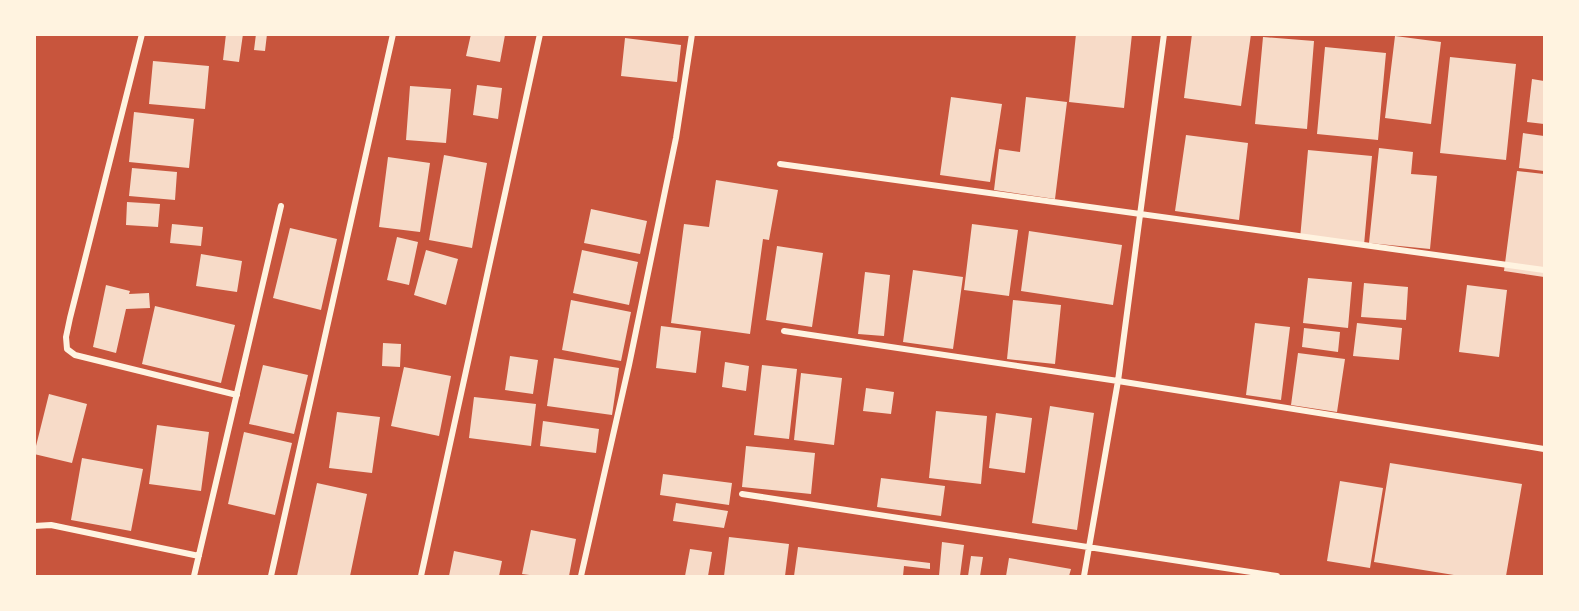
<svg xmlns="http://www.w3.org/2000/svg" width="1579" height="611" font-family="'DM Sans',sans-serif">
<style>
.building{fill:#f7dbc8}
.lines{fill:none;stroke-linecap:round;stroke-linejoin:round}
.minor{stroke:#fff3e0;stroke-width:6}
</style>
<rect width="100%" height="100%" fill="#c8553d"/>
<path class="building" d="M226 34H243L239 62 223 60Z
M256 34H267L265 51 254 50Z
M471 34 505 35 500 62 466 56Z
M1076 34H1132L1124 108 1069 102Z
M1192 34H1251L1241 106 1184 98Z
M1395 36 1441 42 1431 124 1385 118Z
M1263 37 1314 41 1307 129 1255 124Z
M625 38 681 45 677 82 621 76Z
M1325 47 1386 53 1378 140 1317 134Z
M1450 57 1516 64 1506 160 1440 153Z
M153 61 209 66 205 109 149 104Z
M1532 79 1544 81V124L1527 122Z
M477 85 502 88 498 119 473 115Z
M410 86 451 89 446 143 406 140Z
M951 97 1002 104 990 182 940 175Z
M1026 97 1067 102 1055 199 994 190 999 149 1020 152Z
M134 112 194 119 189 168 129 162Z
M1523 133 1544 136V171L1519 168Z
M1186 135 1248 143 1239 220 1175 211Z
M1379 148 1413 152 1411 174 1437 176 1430 249 1369 243Z
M1308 150 1372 156 1364 245 1300 239Z
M444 155 487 163 472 248 429 240Z
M388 157 430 163 420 232 379 227Z
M132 168 177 172 175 200 129 196Z
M1517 171 1544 174V277L1504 271Z
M716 180 778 190 769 240 763 239 750 334 671 323 684 224 709 227Z
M127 202 160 204 158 227 126 225Z
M591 209 647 221 640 254 584 243Z
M172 224 203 227 201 246 170 243Z
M972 224 1018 230 1009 296 964 290Z
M290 228 337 239 321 310 273 298Z
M1029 231 1122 245 1113 305 1021 291Z
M397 237 418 242 409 285 387 280Z
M777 246 823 253 812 327 766 320Z
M426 250 458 259 446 305 414 295Z
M582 250 638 262 629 305 573 293Z
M201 254 242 261 237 292 196 286Z
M913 270 963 277 953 349 903 342Z
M865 272 890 275 884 336 858 334Z
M1308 278 1352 282 1348 328 1303 323Z
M1364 283 1408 287 1406 320 1361 317Z
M106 285 130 291 129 294 149 293 150 308 126 309 116 353 93 347Z
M1467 285 1507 290 1499 357 1459 352Z
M571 300 631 312 621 361 562 350Z
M1013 300 1061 305 1055 364 1007 359Z
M155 306 235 325 221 383 142 364Z
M1255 323 1290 327 1281 400 1246 395Z
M1357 323 1402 328 1399 360 1353 356Z
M661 326 701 331 696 373 656 368Z
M1304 328 1340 332 1338 352 1302 347Z
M383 343 401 344 400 367 382 366Z
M1298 353 1345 359 1337 412 1291 405Z
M510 356 538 360 533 394 505 390Z
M554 358 619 368 612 415 547 406Z
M725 362 749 366 746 391 722 387Z
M263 365 308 375 294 434 249 424Z
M762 365 797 369 789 439 754 435Z
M404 367 451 376 439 436 391 426Z
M801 373 842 378 834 445 794 440Z
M866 388 894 392 891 414 863 411Z
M49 394 87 404 72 463 34 454Z
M474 397 536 404 531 446 469 438Z
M1050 406 1094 413 1077 530 1032 523Z
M936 411 987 416 981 484 929 478Z
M337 412 380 417 372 473 329 468Z
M996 413 1032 418 1025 473 989 468Z
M543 421 599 429 596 453 540 446Z
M157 425 209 432 201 491 149 484Z
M244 432 292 443 275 515 228 504Z
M746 446 815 453 811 494 742 487Z
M82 458 143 469 131 531 71 520Z
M1390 463 1522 484 1506 576H1460L1374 562Z
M663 474 732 483 729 505 660 495Z
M881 478 945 486 941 516 877 507Z
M1340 481 1383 488 1370 568 1327 561Z
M317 483 367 494 350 576H297Z
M676 503 728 511 724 528 673 521Z
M531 530 576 539 569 576H537L522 574Z
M729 537 789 544 785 576H724Z
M942 542 964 545 960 576H939Z
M798 547 930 563V569L904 566 903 576H794Z
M690 549 712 552 708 576H685Z
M454 551 502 561 499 576H449Z
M971 556 983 557 980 576H968Z
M1009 558 1071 569 1069 576H1006Z"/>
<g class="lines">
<path class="minor" d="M142 34 70 318 66 337 67 349 75 355 237 395
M780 164 1544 270
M784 331 1118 381 1544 449
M742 494 1277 576
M34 526 51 525 199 556
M194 576 281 206
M271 576 393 34
M421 576 540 34
M581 576 629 365 676 138 692 34
M1084 576 1118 381 1164 34"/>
</g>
<rect width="1579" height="611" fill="none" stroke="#fff3e0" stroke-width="72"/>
</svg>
